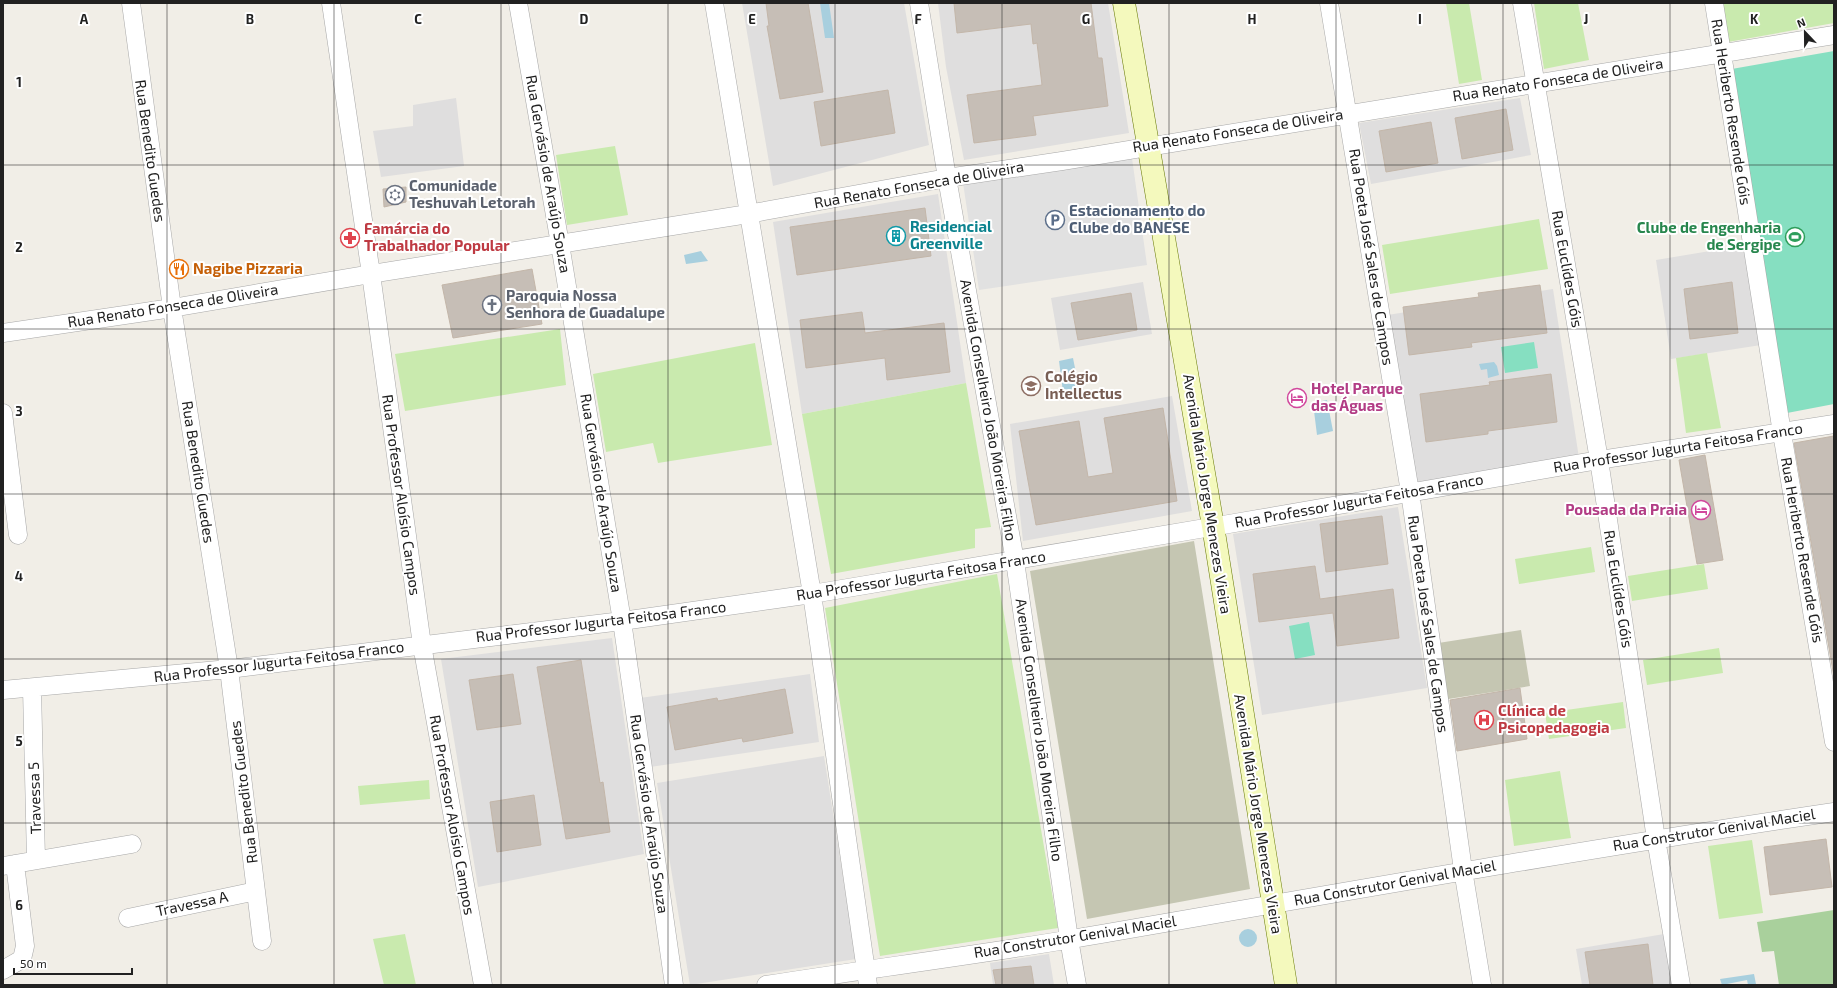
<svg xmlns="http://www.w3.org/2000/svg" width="1837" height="988" font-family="'Exo 2',sans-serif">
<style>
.residential{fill:#dfdede}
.construction{fill:#c5c6b2}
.grass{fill:#c9eaae}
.forest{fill:#a9d09c}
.pitch{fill:#86dfc1}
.parking{fill:#e1e1e1}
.water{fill:#a8cfde}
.building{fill:#c6beb6;stroke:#c3b6a9}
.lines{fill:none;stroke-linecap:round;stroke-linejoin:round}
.street-casing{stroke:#a8a8a8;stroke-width:19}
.secondary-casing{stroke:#687a06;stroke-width:23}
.street{stroke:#fff;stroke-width:18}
.secondary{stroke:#f4f9bd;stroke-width:22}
.grid{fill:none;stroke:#212121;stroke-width:1;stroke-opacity:0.55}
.labels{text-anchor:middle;stroke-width:4;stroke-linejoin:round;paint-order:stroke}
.street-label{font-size:15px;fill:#212121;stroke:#fff}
.worship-label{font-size:15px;font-weight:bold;fill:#5b616d;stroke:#fff;text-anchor:start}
.service-label{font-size:15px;font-weight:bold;fill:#4e5e75;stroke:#fff;text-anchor:start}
.culture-label{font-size:15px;font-weight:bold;fill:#0d838f;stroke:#fff;text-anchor:start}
.leisure-label{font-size:15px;font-weight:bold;fill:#27864d;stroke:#fff;text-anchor:end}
.health-label{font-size:15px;font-weight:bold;fill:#be3a42;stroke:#fff;text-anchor:start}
.food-label{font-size:15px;font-weight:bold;fill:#c56008;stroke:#fff;text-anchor:start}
.education-label{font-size:15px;font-weight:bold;fill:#785e54;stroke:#fff;text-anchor:start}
.hotel-label{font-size:15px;font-weight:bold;fill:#b23c85;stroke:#fff;text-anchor:start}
.grid-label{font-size:13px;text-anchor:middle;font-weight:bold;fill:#212121;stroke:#fff;stroke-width:4;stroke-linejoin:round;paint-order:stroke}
</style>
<rect width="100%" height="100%" fill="#f1eee7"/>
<path class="residential" d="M742 3H904L929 145 773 186Z
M938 3H1108L1129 133 964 160 946 67Z
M456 98 464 166 381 177 373 131 413 126V105Z
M1520 98 1531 155 1371 184 1359 123Z
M938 194 966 383 802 414 773 222Z
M1746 245 1761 345 1671 359 1656 260Z
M1143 282 1152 334 1060 350 1051 298Z
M1553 289 1579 458 1407 485 1381 316Z
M1172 396 1192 511 1023 541 1010 424Z
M1398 507 1427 688 1262 715 1233 534Z
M612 638 644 854 478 887 441 659Z
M810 674 819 742 650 767 640 698Z
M824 756 856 959 690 985 657 783Z
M1664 934 1672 985H1582L1576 949Z
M1049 954 1054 985H993L990 963Z"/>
<path class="construction" d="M1194 541 1250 889 1087 919 1030 571Z
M1521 630 1530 686 1442 700 1432 644Z"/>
<path class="grass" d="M1446 3H1469L1482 80 1459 84Z
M1534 3H1578L1589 60 1544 69Z
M1722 3H1834V23L1728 42Z
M615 146 628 215 567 225 556 155Z
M1539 219 1548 269 1390 294 1382 245Z
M560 329 566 385 405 411 395 354Z
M755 343 772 445 658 463 653 443 606 452 593 374Z
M1707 353 1721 428 1686 433 1676 358Z
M966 383 991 527 975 529V548L831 574 802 414Z
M1591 547 1595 572 1519 584 1515 559Z
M1704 564 1708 589 1632 601 1628 576Z
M997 574 1058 928 880 956 825 608Z
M1719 648 1723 673 1647 685 1643 660Z
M1623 702 1626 728 1549 739 1545 713Z
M1560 771 1571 838 1514 846 1505 780Z
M429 780 430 799 360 805 358 786Z
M1752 840 1763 913 1719 919 1708 846Z
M405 934 416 985H384L373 939Z"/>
<path class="forest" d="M1834 910V984L1779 985 1774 951 1762 952 1757 922Z"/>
<path class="pitch" d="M1834 51V404L1787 413 1726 70Z
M1534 342 1538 368 1505 373 1501 347Z
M1309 622 1315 655 1295 659 1289 626Z"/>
<path class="parking" d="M1131 151 1147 265 979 290 962 176Z"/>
<path class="water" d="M820 3H829L834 38H825Z
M701 251 708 261 686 264 684 255Z
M1073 358 1079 388 1063 392 1059 361Z
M1494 362 1497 366 1499 375 1488 378 1487 369 1481 370 1479 364Z
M1327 400 1333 431 1317 435 1313 403Z
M1239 938a9 9 0 1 1 18 0a9 9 0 1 1-18 0Z
M1754 974 1756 984 1748 985 1747 980 1722 985 1720 979Z"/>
<path class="building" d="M766 3H808L823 92 780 99 767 26H769Z
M954 3H1091L1098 58H1102L1108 106 1033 116 1036 135 974 143 967 95 1042 85 1037 43 1033 44 1031 24 957 33Z
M888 90 895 133 821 146 814 102Z
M1506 109 1513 150 1462 159 1455 118Z
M1431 122 1438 163 1386 172 1379 131Z
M406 187V202L384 207 383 189Z
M925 208 931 256 797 275 790 227Z
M532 269 542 324 453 338 442 285Z
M1732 282 1738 333 1690 339 1684 289Z
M1540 285 1547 333 1471 343 1472 347 1409 355 1403 307 1479 297 1478 293Z
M1131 293 1137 330 1078 340 1071 303Z
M862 312 865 333 944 323 950 372 887 380 885 358 806 368 800 320Z
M1551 374 1557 422 1488 431V434L1426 442 1420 394 1490 385 1489 382Z
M1163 408 1177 501 1036 525 1019 431 1079 421 1088 477 1113 473 1104 418Z
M1834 436V677L1794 443Z
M1705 455 1723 560 1697 564 1679 460Z
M1382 516 1388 564 1326 572 1320 524Z
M1315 566 1320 599 1393 589 1399 638 1337 646 1333 613 1259 622 1253 574Z
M581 660 600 783 603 782 610 832 566 839 537 667Z
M513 674 521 724 477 730 469 680Z
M1520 688 1527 739 1457 751 1450 700Z
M785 689 793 733 743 742 742 738 675 750 667 707 717 698 718 701Z
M534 795 541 845 497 852 490 802Z
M1826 839 1832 887 1770 895 1764 847Z
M1648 944 1653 985H1590L1585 952Z
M1031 966 1034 985H996L993 970Z"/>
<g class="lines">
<g class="street-casing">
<path id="street" d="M131 3 172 308 229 669 262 941
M331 3 371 274 422 645 483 985
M518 3 560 244 622 621 674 985
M714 3 812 594 868 985
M919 3 947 178 1015 561 1069 939 1077 985
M1329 3 1410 492 1463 870 1482 985
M1522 3 1599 460 1656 839 1681 985
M1714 3 1782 433 1834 742
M3 333 172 308 371 274 748 214 947 178 1062 161 1834 35
M3 413 18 535
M32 688 36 860
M3 690 229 669 622 621 812 594 1223 525 1599 460 1834 424
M3 866 132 844
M128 918 256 891
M3 970 22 959 25 946 15 864
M766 985C868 969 970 956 1072 939 1326 895 1579 850 1834 812"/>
</g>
<g class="secondary-casing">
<path id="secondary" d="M1124 3 1213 526 1286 985"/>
</g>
<use href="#street" class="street"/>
<use href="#secondary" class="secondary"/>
</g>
<path class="grid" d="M167 3V985M334 3V985M501 3V985M668 3V985M835 3V985M1002 3V985M1169 3V985M1336 3V985M1503 3V985M1670 3V985M3 165H1834M3 329H1834M3 494H1834M3 659H1834M3 823H1834"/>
<defs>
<g id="synagogue-ring" transform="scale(1)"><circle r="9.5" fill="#fff" stroke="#6b7280" stroke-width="1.5"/><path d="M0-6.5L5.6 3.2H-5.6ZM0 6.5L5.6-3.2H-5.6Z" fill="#6b7280"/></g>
<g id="parking-ring" transform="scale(1)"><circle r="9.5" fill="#fff" stroke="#5c6f8a" stroke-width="1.5"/><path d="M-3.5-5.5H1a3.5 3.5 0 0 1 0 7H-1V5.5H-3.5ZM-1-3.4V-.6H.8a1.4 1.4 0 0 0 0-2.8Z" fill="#5c6f8a"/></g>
<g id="building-ring" transform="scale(1)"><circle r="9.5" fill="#fff" stroke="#0f9aa8" stroke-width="1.5"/><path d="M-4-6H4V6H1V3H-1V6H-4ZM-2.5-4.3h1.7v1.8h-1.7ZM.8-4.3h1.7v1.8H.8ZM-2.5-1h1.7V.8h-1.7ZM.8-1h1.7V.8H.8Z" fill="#0f9aa8"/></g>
<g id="stadium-ring" transform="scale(1)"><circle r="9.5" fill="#fff" stroke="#2e9e5b" stroke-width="1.5"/><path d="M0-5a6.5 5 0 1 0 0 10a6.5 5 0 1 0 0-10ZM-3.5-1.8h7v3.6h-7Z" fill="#2e9e5b"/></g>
<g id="pharmacy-ring" transform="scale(1)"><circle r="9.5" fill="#fff" stroke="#e0444e" stroke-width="1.5"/><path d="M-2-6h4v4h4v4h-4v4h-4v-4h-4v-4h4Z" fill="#e0444e"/></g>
<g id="restaurant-ring" transform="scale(1)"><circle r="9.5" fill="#fff" stroke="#e8710a" stroke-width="1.5"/><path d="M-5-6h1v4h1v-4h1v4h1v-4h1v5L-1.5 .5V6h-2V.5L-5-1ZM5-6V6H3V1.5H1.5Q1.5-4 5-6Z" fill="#e8710a"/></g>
<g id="church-ring" transform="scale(1)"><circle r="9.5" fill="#fff" stroke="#6b7280" stroke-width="1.5"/><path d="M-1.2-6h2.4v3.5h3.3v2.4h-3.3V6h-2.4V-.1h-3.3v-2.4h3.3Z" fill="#6b7280"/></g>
<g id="school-ring" transform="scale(1)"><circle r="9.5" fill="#fff" stroke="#8d6e63" stroke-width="1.5"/><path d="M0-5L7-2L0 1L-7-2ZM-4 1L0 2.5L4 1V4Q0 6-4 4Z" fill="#8d6e63"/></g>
<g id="hotel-ring" transform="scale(1)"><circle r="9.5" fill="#fff" stroke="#d1479c" stroke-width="1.5"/><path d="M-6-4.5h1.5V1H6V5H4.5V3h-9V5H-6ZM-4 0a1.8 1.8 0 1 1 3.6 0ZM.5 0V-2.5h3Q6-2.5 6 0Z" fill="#d1479c"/></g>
<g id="hospital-ring" transform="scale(1)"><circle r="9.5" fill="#fff" stroke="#e0444e" stroke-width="1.5"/><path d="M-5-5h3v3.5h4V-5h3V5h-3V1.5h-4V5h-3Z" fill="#e0444e"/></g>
</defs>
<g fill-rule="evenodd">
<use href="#synagogue-ring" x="395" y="195"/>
<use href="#parking-ring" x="1055" y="220"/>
<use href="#building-ring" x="896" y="236"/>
<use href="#stadium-ring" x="1795" y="237"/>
<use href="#pharmacy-ring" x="350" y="238"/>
<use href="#restaurant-ring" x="179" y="269"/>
<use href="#church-ring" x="492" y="305"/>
<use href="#school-ring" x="1031" y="386"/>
<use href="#hotel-ring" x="1297" y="398"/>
<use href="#hotel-ring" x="1701" y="510"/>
<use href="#hospital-ring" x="1484" y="720"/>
</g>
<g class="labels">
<g class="street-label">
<text transform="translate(1558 80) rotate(-9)" y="5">Rua Renato Fonseca de Oliveira</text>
<text transform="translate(1731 112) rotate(81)" y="5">Rua Heriberto Resende Góis</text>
<text transform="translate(1238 131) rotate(-9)" y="5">Rua Renato Fonseca de Oliveira</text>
<text transform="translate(150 151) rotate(82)" y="5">Rua Benedito Guedes</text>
<text transform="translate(548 174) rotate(80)" y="5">Rua Gervásio de Araújo Souza</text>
<text transform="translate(919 185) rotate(-10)" y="5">Rua Renato Fonseca de Oliveira</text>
<text transform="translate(1371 257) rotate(81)" y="5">Rua Poeta José Sales de Campos</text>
<text transform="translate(1567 269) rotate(80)" y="5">Rua Euclídes Góis</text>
<text transform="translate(173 306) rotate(-9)" y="5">Rua Renato Fonseca de Oliveira</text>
<text transform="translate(988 410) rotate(80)" y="5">Avenida Conselheiro João Moreira Filho</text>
<text transform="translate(1678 448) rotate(-9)" y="5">Rua Professor Jugurta Feitosa Franco</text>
<text transform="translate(198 472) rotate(81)" y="5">Rua Benedito Guedes</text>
<text transform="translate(601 493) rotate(81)" y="5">Rua Gervásio de Araújo Souza</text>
<text transform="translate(1207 494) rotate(81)" y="5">Avenida Mário Jorge Menezes Vieira</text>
<text transform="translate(401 495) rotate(82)" y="5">Rua Professor Aloísio Campos</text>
<text transform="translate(1359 501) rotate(-10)" y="5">Rua Professor Jugurta Feitosa Franco</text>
<text transform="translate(1802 550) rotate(80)" y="5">Rua Heriberto Resende Góis</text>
<text transform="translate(921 576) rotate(-9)" y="5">Rua Professor Jugurta Feitosa Franco</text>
<text transform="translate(1618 589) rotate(81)" y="5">Rua Euclídes Góis</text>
<text transform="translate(601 622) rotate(-7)" y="5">Rua Professor Jugurta Feitosa Franco</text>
<text transform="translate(1428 624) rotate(82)" y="5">Rua Poeta José Sales de Campos</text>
<text transform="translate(279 662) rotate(-7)" y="5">Rua Professor Jugurta Feitosa Franco</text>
<text transform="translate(1039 730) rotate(82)" y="5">Avenida Conselheiro João Moreira Filho</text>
<text transform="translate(244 792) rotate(-97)" y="5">Rua Benedito Guedes</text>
<text transform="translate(35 798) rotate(-92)" y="5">Travessa 5</text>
<text transform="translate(649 814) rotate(82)" y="5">Rua Gervásio de Araújo Souza</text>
<text transform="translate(1258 814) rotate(81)" y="5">Avenida Mário Jorge Menezes Vieira</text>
<text transform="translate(452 815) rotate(80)" y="5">Rua Professor Aloísio Campos</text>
<text transform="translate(1714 830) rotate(-9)" y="5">Rua Construtor Genival Maciel</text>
<text transform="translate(1395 883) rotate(-10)" y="5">Rua Construtor Genival Maciel</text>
<text transform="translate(192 904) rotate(-12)" y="5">Travessa A</text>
<text transform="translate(1075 937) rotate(-9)" y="5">Rua Construtor Genival Maciel</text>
</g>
<g class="worship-label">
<text x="409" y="191">Comunidade<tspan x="409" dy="17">Teshuvah Letorah</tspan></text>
<text x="506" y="301">Paroquia Nossa<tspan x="506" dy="17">Senhora de Guadalupe</tspan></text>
</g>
<g class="service-label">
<text x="1069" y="216">Estacionamento do<tspan x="1069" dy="17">Clube do BANESE</tspan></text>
</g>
<g class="culture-label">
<text x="910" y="232">Residencial<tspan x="910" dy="17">Greenville</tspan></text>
</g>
<g class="leisure-label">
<text x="1781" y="233">Clube de Engenharia<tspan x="1781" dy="17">de Sergipe</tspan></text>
</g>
<g class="health-label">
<text x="364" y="234">Famárcia do<tspan x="364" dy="17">Trabalhador Popular</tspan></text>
<text x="1498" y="716">Clínica de<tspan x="1498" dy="17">Psicopedagogia</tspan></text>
</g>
<g class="food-label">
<text x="193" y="274">Nagibe Pizzaria</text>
</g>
<g class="education-label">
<text x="1045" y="382">Colégio<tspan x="1045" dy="17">Intellectus</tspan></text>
</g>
<g class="hotel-label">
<text x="1311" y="394">Hotel Parque<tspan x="1311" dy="17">das Águas</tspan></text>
<text x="1687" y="515" text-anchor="end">Pousada da Praia</text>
</g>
</g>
<g class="grid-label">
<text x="84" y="24">A</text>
<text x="250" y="24">B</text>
<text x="418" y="24">C</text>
<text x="584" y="24">D</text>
<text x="752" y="24">E</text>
<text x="918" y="24">F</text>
<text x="1086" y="24">G</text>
<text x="1252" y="24">H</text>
<text x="1420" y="24">I</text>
<text x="1586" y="24">J</text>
<text x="1754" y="24">K</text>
<text x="19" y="87">1</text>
<text x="19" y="252">2</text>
<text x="19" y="416">3</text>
<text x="19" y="581">4</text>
<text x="19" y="746">5</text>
<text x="19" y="910">6</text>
</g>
<rect width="1837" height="988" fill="none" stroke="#212121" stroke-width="8"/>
<g transform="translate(1805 32) rotate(338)" stroke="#ffffff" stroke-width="3" paint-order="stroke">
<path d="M0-3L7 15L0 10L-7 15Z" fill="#212121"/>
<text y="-6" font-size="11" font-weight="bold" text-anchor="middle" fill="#212121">N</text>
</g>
<path d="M14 968v6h118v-6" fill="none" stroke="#212121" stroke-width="2"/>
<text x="20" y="968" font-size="12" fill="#212121" stroke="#ffffff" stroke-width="3" paint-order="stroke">50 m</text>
</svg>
